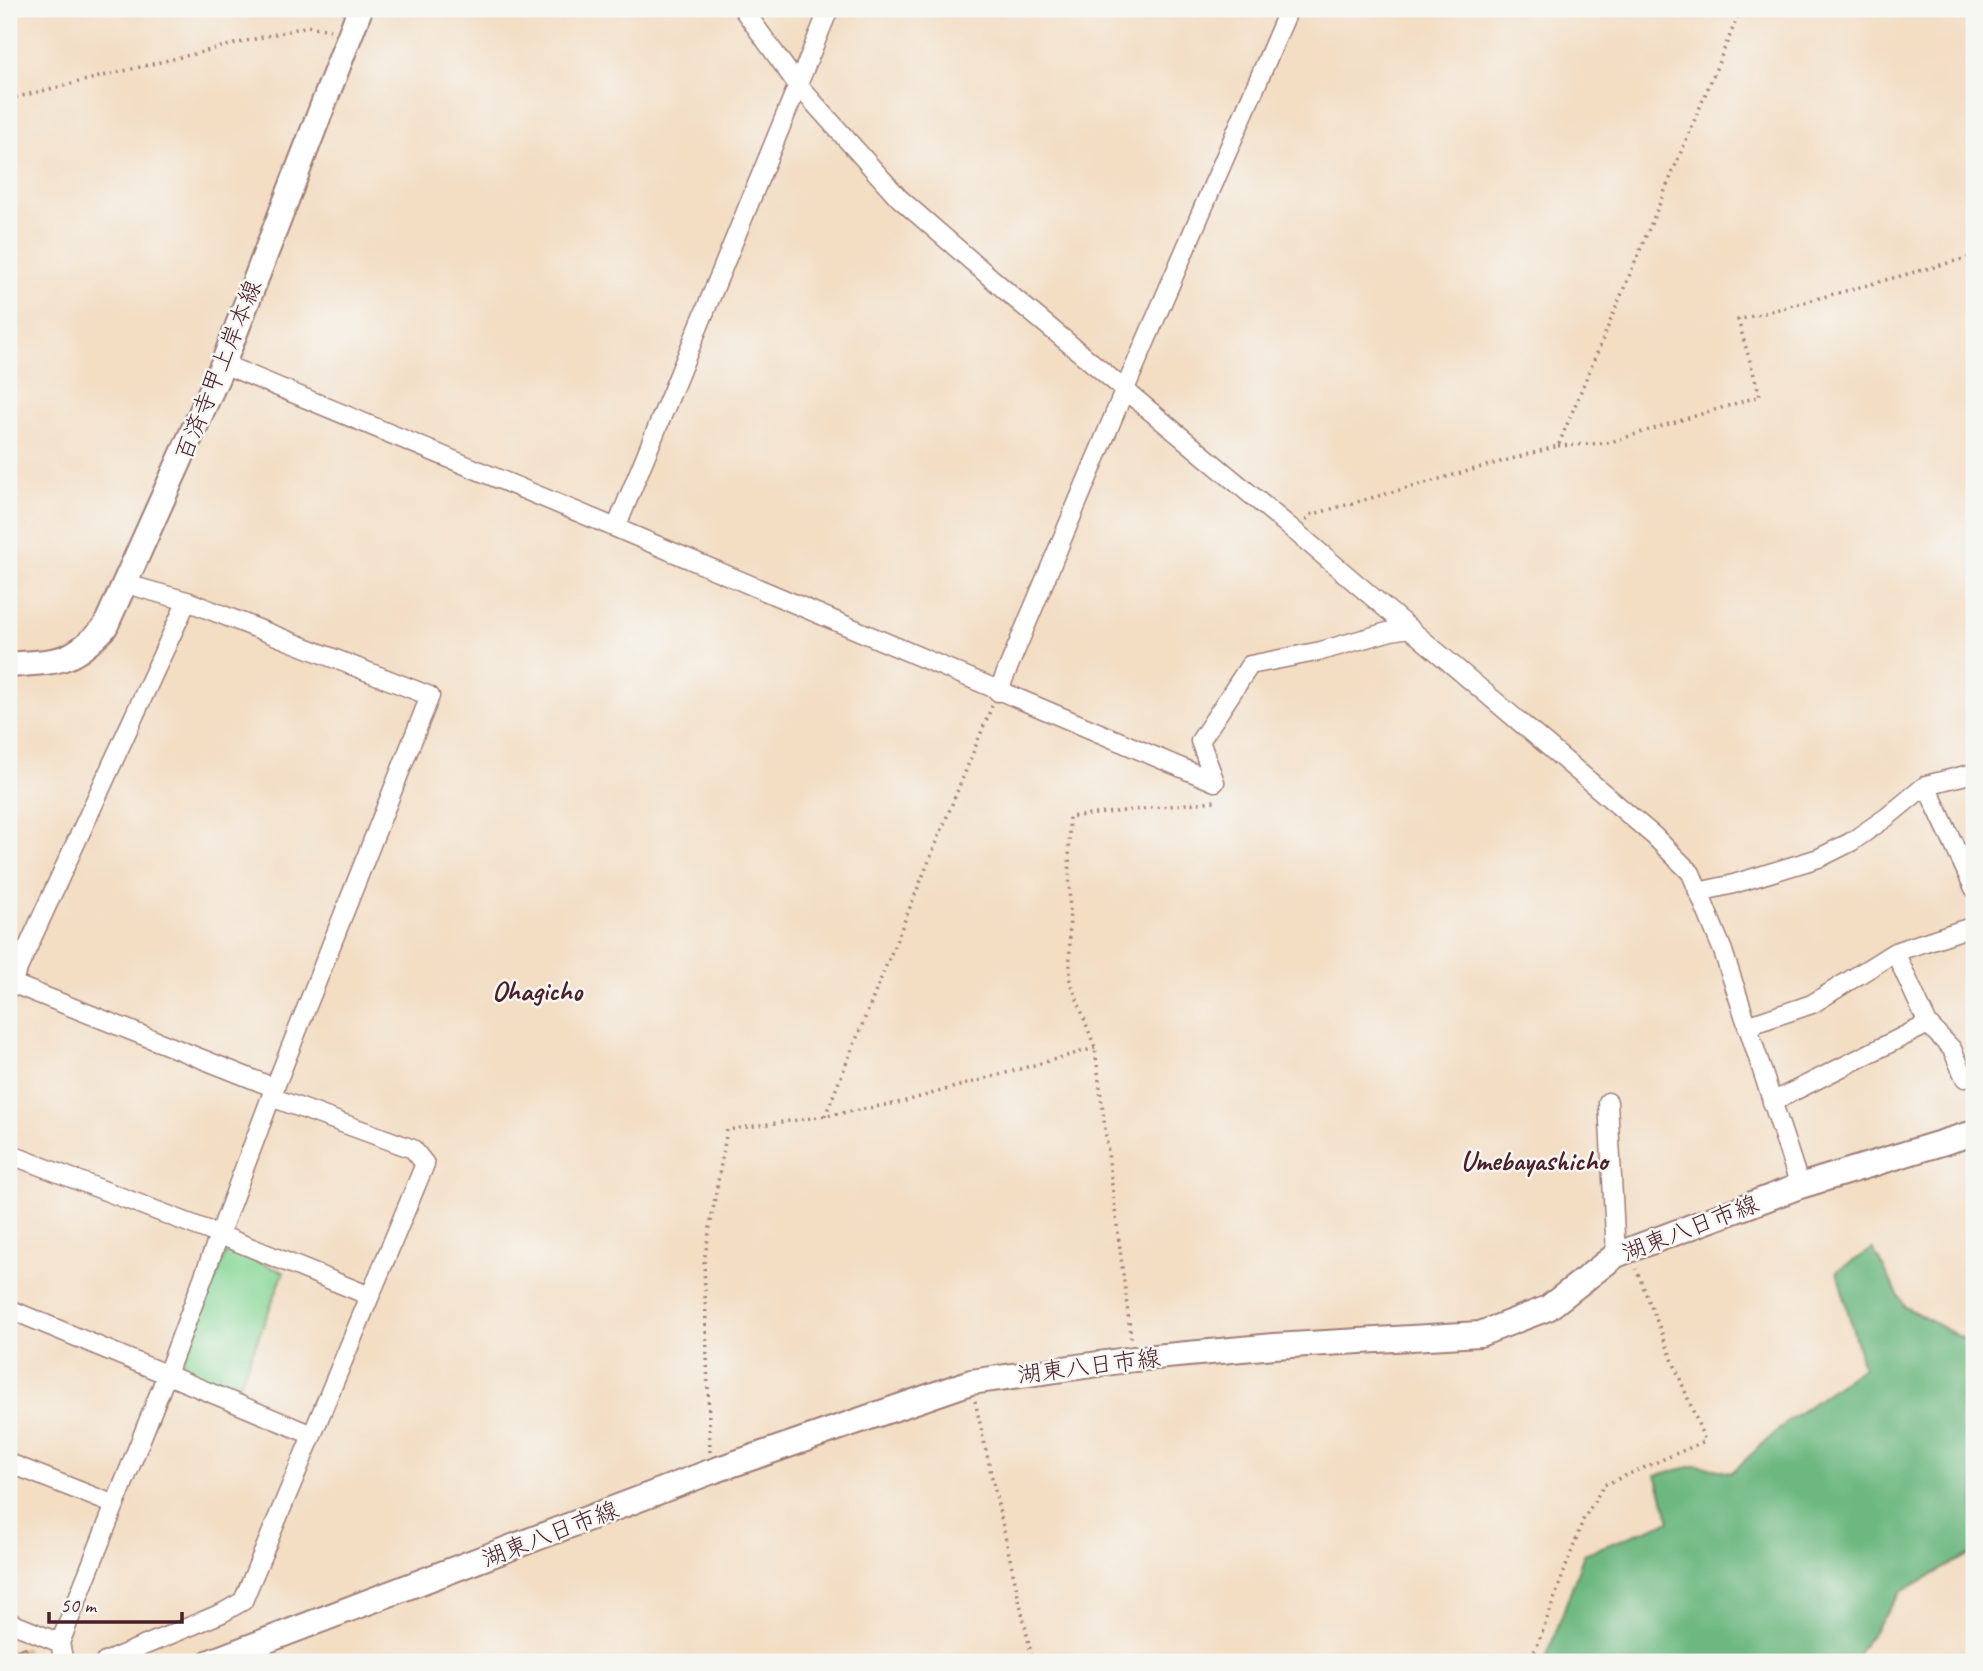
<svg xmlns="http://www.w3.org/2000/svg" width="1983" height="1671" font-family="Caveat,'Klee One',sans-serif">
<style>
.green{fill:#87d797;stroke:#687b61;stroke-width:2}
.forest{fill:#6db880;stroke:#5c6c56;stroke-width:2}
.building{fill:#d3a97e}
.lines{fill:none;stroke-linecap:round;stroke-linejoin:round}
.minor-casing{stroke:#9e7e77;stroke-width:21}
.secondary-casing{stroke:#9e7e77;stroke-width:28}
.path{stroke:#9e7e77;stroke-width:3.5;stroke-dasharray:2 5;stroke-linecap:butt}
.minor{stroke:#fff;stroke-width:18}
.secondary{stroke:#fff;stroke-width:24}
.labels{text-anchor:middle;stroke-width:5;stroke-linejoin:round;paint-order:stroke}
.street-label{font-size:24px;fill:#4a1f2b;stroke:#f6f6f2}
.quarter-label{font-size:28px;font-weight:bold;fill:#4a1f2b;stroke:#f6f6f2}
</style>
<rect width="100%" height="100%" fill="#f6f6f2"/>
<filter id="ink" filterUnits="userSpaceOnUse"><feTurbulence type="fractalNoise" baseFrequency=".0143" numOctaves="2"/><feDisplacementMap in="SourceGraphic" scale="14" xChannelSelector="R" yChannelSelector="G"/><feConvolveMatrix kernelMatrix="1 2 1 2 8 2 1 2 1" color-interpolation-filters="sRGB"/></filter>
<filter id="wash" filterUnits="userSpaceOnUse"><feTurbulence type="fractalNoise" baseFrequency=".00686" numOctaves="4" result="noise"/><feDisplacementMap in="SourceGraphic" scale="28" xChannelSelector="R" yChannelSelector="G"/><feGaussianBlur stdDeviation="1.57" result="paint"/><feColorMatrix in="noise" values="0 0 0 0 0 0 0 0 0 0 0 0 0 0 0 0 0 1.4 0 .05"/><feComposite in="paint" operator="in"/></filter>
<g filter="url(#wash)">
<rect width="100%" height="100%" fill="#f3ddc3"/>
<path class="green" d="M227 1250 284 1272 236 1394 179 1372Z"/>
<path class="forest" d="M1873 1249 1905 1307 1963 1339 1974 1341V1552L1902 1591 1852 1662H1545L1584 1554 1670 1521 1656 1475 1698 1465 1731 1473 1788 1421 1863 1367 1837 1271Z"/>
<g id="blocks">
<path class="building" d="M25 1647 31 1662H9V1653Z"/>
</g>
</g>
<g filter="url(#ink)">
<use href="#blocks" fill-opacity="0" stroke="#9e7e77" stroke-width="2"/>
<g class="lines">
<g class="minor-casing">
<path id="minor" d="M743 9 797 84 899 198 1013 297 1297 533 1654 836 1691 873 1723 951 1800 1186
M223 364 616 528 1215 782
M616 528 829 9
M998 692 1125 389 1289 9
M1215 782 1200 741 1250 665 1321 651 1391 631 1409 628
M1926 785 1974 888
M1698 892 1730 885 1819 858 1851 842 1887 817 1926 785 1974 773
M1895 952 1928 1024 1952 1049 1965 1078
M11 983 275 1088
M9 988 187 601
M1747 1026 1812 1004 1895 952 1974 926
M1608 1102 1616 1255
M1772 1102 1928 1024
M9 1154 220 1235 370 1296
M9 1309 312 1435
M9 1463 115 1505
M9 1622 60 1643
M64 1662 60 1643 167 1374 271 1097 430 696 187 601 126 584
M105 1662 222 1613 243 1601 425 1164 413 1149 271 1097"/>
</g>
<g class="secondary-casing">
<path id="secondary" d="M9 665C57 661 70 665 105 627L223 364 360 9
M210 1662 710 1472 971 1382 1134 1359 1274 1346 1480 1334 1548 1308 1616 1255 1800 1186 1974 1133"/>
</g>
<path class="path" d="M9 99 308 26 330 30
M1558 446 1607 443 1760 396 1738 320 1974 256
M1306 520 1310 515 1558 446 1741 9
M825 1116 992 706
M1131 1338 1095 1048 1070 980 1069 817 1215 801
M975 1401 1033 1662
M710 1452 704 1261 727 1130 825 1116 902 1102 1095 1048
M1525 1662 1536 1649 1583 1520 1604 1485 1705 1441 1636 1269"/>
<use href="#minor" class="minor"/>
<use href="#secondary" class="secondary"/>
</g>
</g>
<g class="labels">
<g class="street-label">
<text transform="translate(218 370) rotate(-68)" y="8">百済寺甲上岸本線</text>
<text transform="translate(1690 1228) rotate(-21)" y="8">湖東八日市線</text>
<text transform="translate(1089 1366) rotate(-7)" y="8">湖東八日市線</text>
<text transform="translate(550 1534) rotate(-21)" y="8">湖東八日市線</text>
</g>
<g class="quarter-label">
<text x="537" y="1000">Ohagicho</text>
<text x="1534" y="1170">Umebayashicho</text>
</g>
</g>
<rect width="1983" height="1671" fill="none" stroke="#f6f6f2" stroke-width="35"/>
<path d="M49 1612v10h133v-10" fill="none" stroke="#4a1f2b" stroke-width="3.5"/>
<text x="60" y="1612" font-size="21" fill="#4a1f2b" stroke="#f6f6f2" stroke-width="5" paint-order="stroke">50 m</text>
</svg>
